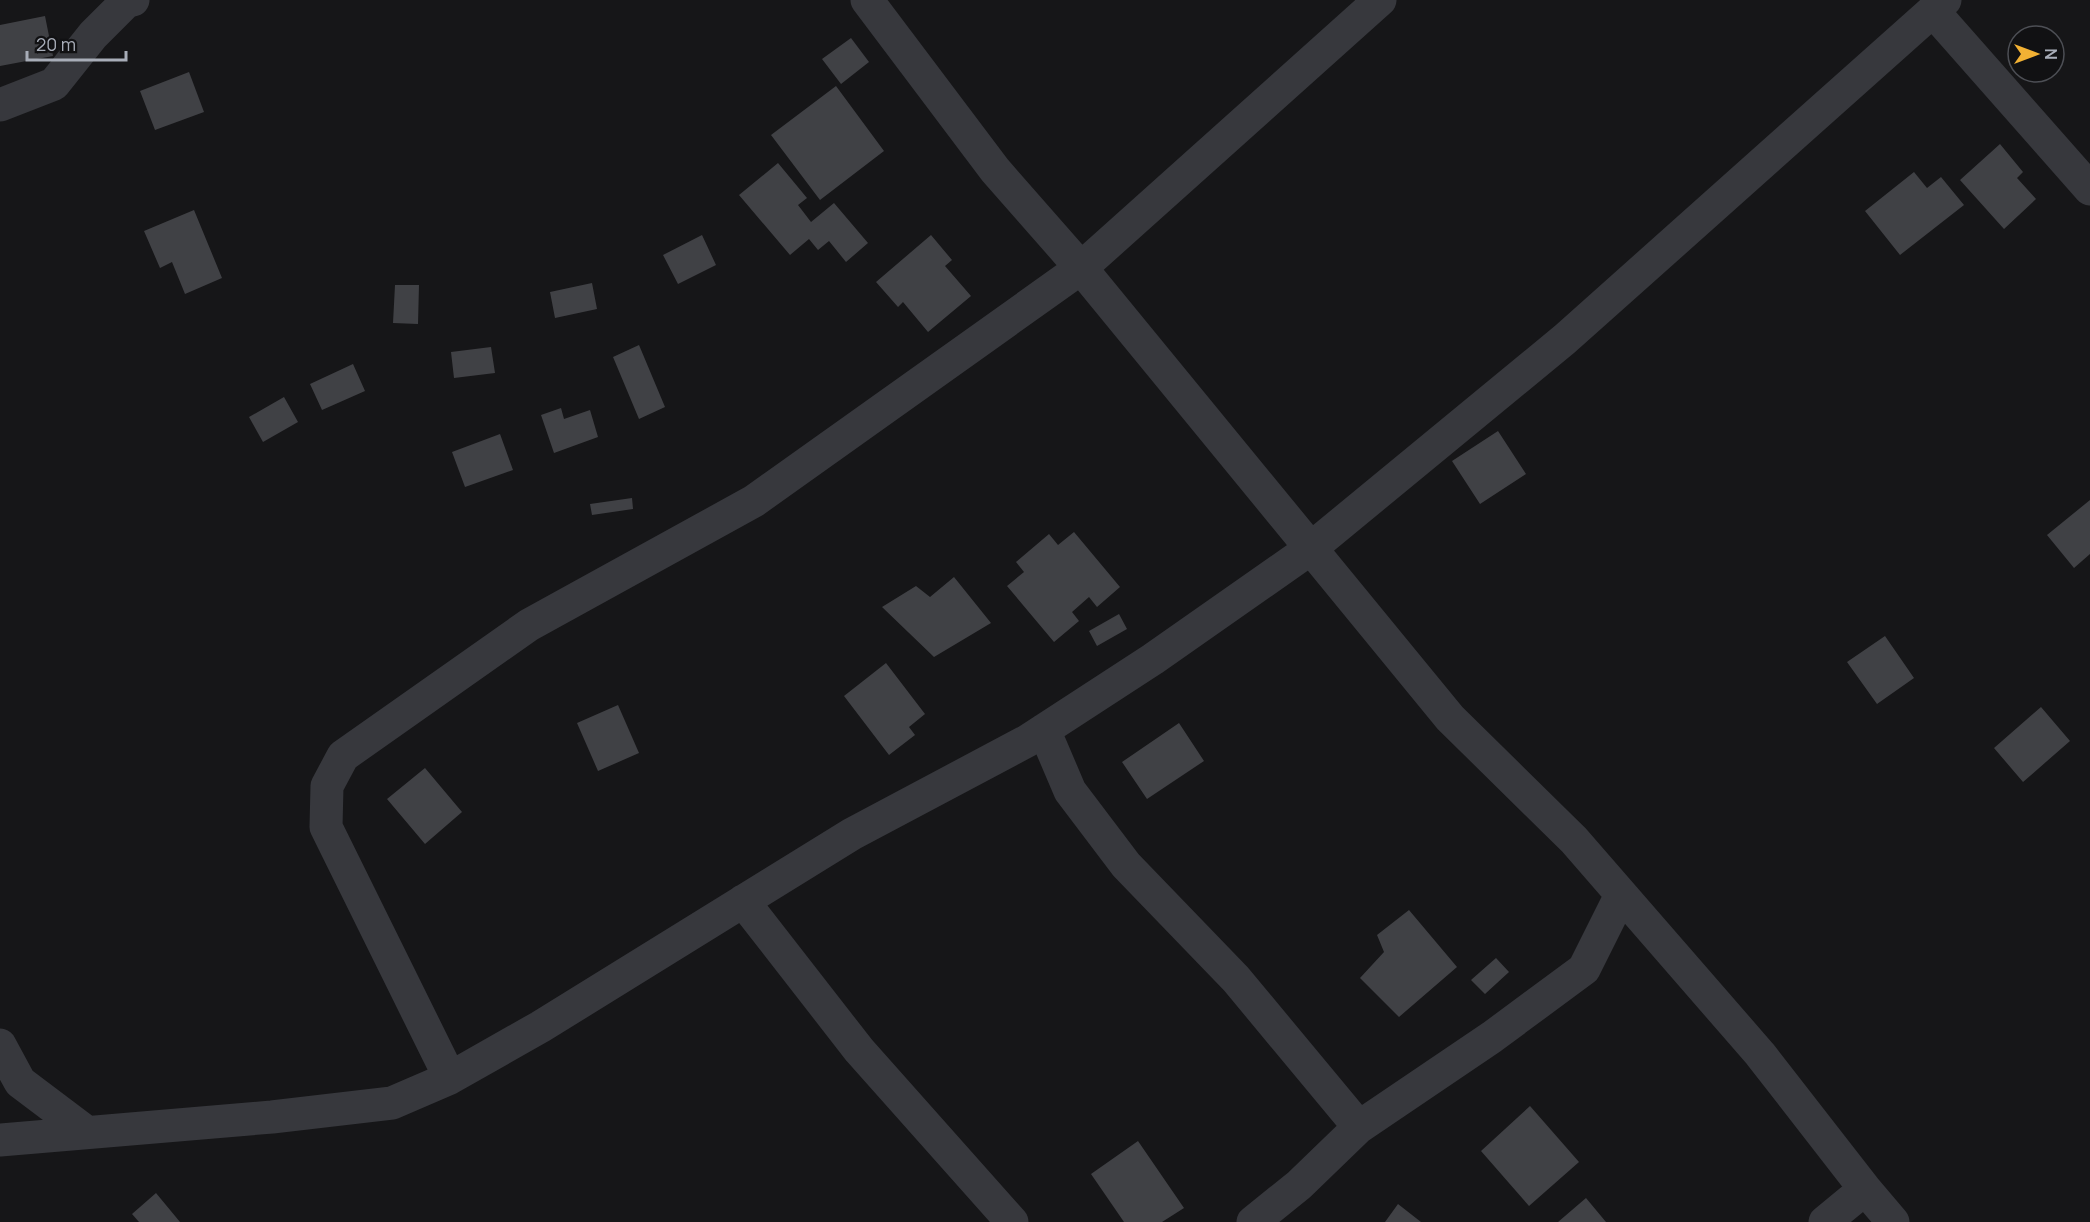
<svg xmlns="http://www.w3.org/2000/svg" width="2090" height="1222" font-family="Manrope,sans-serif">
<style>
.building{fill:#404145}
.lines{fill:none;stroke-linecap:round;stroke-linejoin:round}
.minor{stroke:#37383d;stroke-width:33}
</style>
<rect width="100%" height="100%" fill="#161618"/>
<path class="building" d="M45 16 53 56 0 66V25Z
M851 38 869 62 841 84 822 59Z
M189 72 204 112 155 130 140 91Z
M836 86 884 151 820 200 771 135Z
M2000 144 2023 172 2017 178 2036 199 2004 229 1960 180Z
M778 163 807 198 798 205 811 222 834 203 868 243 846 262 829 241 818 250 809 239 790 255 739 195Z
M1914 172 1927 188 1941 177 1964 205 1900 255 1865 211Z
M194 210 222 278 185 294 172 262 160 268 144 231Z
M702 235 716 265 678 284 663 255Z
M931 235 952 260 945 266 971 296 928 332 903 302 898 307 876 282Z
M592 283 597 309 555 318 550 292Z
M395 285H419L418 324 393 323Z
M639 345 665 407 639 419 613 357Z
M491 347 495 373 454 378 451 352Z
M353 364 365 391 322 410 310 384Z
M284 397 298 422 263 442 249 417Z
M561 408 564 419 590 410 598 437 554 453 541 415Z
M1498 431 1526 474 1480 504 1452 461Z
M500 434 513 470 465 487 452 452Z
M632 498 633 509 592 515 590 504Z
M2090 500V554L2074 568 2047 535Z
M1074 532 1120 587 1097 607 1089 597 1072 612 1079 621 1054 642 1007 586 1024 572 1016 562 1049 534 1058 545Z
M954 577 991 623 934 657 882 607 916 586 930 597Z
M1119 614 1127 629 1097 646 1089 631Z
M1885 636 1914 678 1877 704 1847 662Z
M886 663 925 714 909 727 915 735 889 755 844 696Z
M618 705 639 753 598 771 577 723Z
M2041 707 2070 741 2023 782 1994 748Z
M1179 723 1204 761 1147 799 1122 762Z
M425 768 462 812 425 844 387 799Z
M1409 910 1457 967 1399 1017 1360 978 1384 952 1377 935Z
M1496 958 1509 972 1485 994 1471 980Z
M1530 1106 1579 1162 1529 1206 1481 1151Z
M1138 1141 1184 1208 1162 1222H1124L1091 1174Z
M156 1193 180 1222H139L132 1214Z
M1586 1198 1606 1222H1558Z
M1398 1204 1421 1222H1385Z"/>
<g class="lines">
<path class="minor" d="M867 0 995 170 1081 268 1450 718 1574 840 1760 1054 1865 1189 1893 1222
M1933 11 2090 189
M0 105 54 84 93 35 126 2 133 0
M1044 730 1070 791 1126 865 1236 979 1359 1127
M743 901 859 1050 1012 1222
M0 1045 20 1082 85 1131
M450 1078 326 827 327 786 343 756 529 625 754 501 1081 268 1380 0
M0 1140 272 1117 392 1103 450 1078 540 1027 852 834 1027 741 1153 659 1310 549 1565 339 1945 0
M1253 1222 1299 1185 1359 1127 1492 1037 1584 969 1621 895
M1825 1222 1865 1189"/>
</g>
<g transform="translate(2036 54) rotate(90)"><circle r="28" fill="#111113" stroke="#4d4f55" stroke-width="1.5"/>
<path d="M0-4.5L10 22L0 15L-10 22Z" fill="#f2b134"/>
<text y="-9" font-size="16" font-weight="bold" text-anchor="middle" fill="#a8adb8">N</text>
</g>
<path d="M27 51v9h99v-9" fill="none" stroke="#a8adb8" stroke-width="3"/>
<text x="36" y="51" font-size="18" fill="#a8adb8" stroke="#111113" stroke-width="4.5" paint-order="stroke">20 m</text>
</svg>
